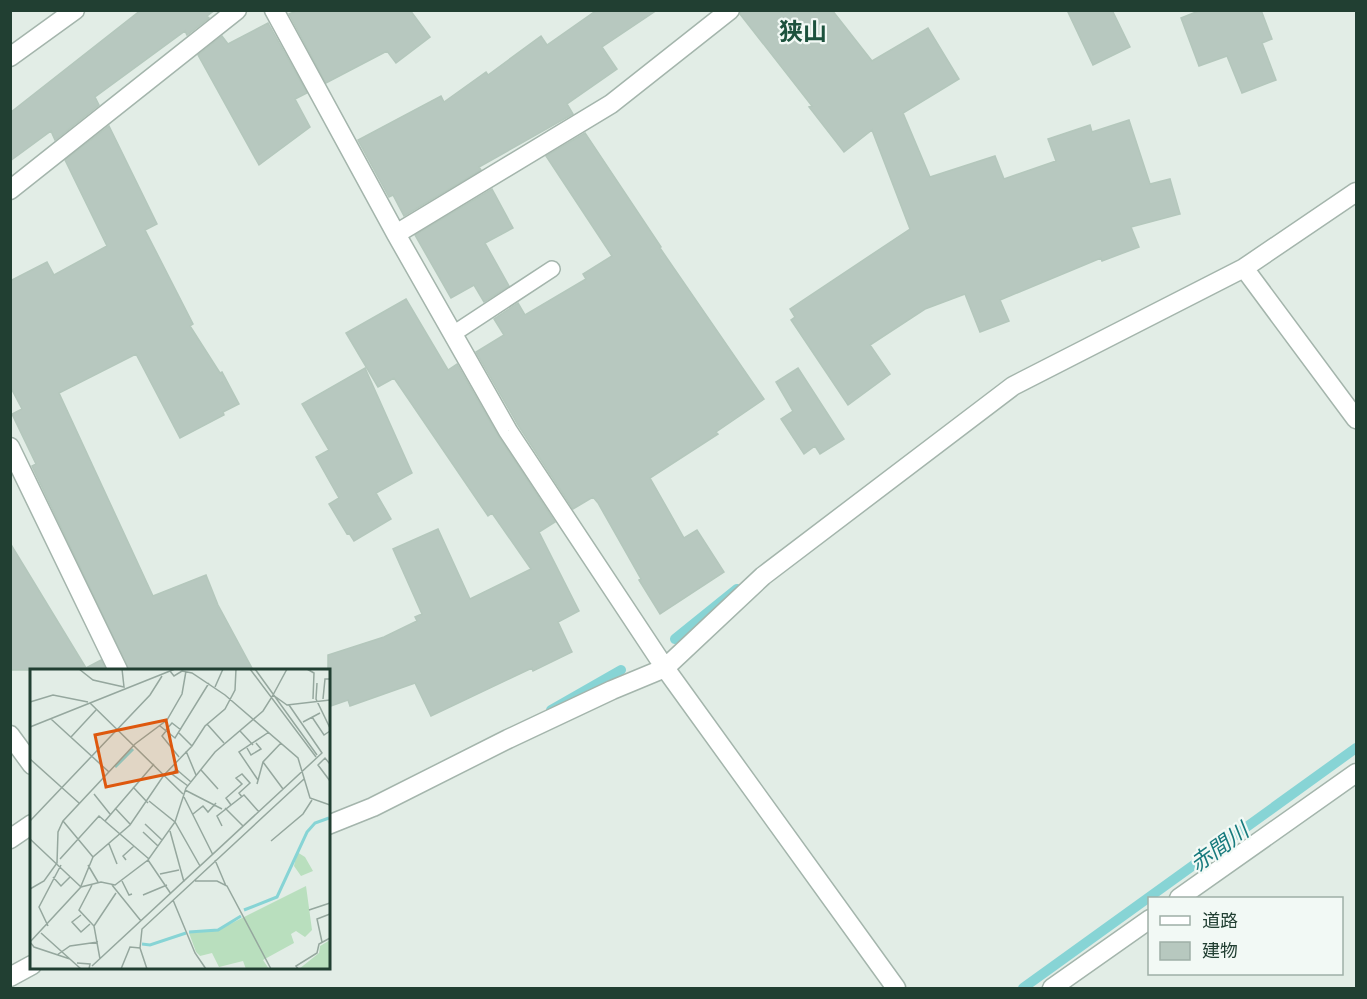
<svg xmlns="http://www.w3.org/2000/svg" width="1367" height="999" font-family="'Titillium Web','Noto Sans JP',sans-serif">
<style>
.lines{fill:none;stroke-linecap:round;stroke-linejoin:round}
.stream{stroke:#87d4d5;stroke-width:10}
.building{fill:#b7c8bf;stroke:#b4c7bc;stroke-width:1.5}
.service-casing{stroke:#a4b5ac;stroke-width:18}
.minor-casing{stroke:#a4b5ac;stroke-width:21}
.service{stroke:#fff;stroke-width:15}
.minor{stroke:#fff;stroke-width:18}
.labels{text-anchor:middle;stroke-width:4.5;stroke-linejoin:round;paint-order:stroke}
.water-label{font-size:22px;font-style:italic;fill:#187b7e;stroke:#f2f9f5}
.quarter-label{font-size:24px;font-weight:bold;fill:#1c523d;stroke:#f2f9f5}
.inset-river{fill:none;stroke:#87d4d5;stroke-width:3}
.inset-road{fill:none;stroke:#95a79e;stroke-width:1.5}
.view{fill:#de580e;fill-opacity:0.15;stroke:#de580e;stroke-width:3}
.inset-edge{fill:none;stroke:#213f32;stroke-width:3}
</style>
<rect width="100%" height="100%" fill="#e2ede6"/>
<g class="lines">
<path class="stream" d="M675 639 737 589
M551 710 621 670
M1023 988 1356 748"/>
</g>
<path class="building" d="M141 10H215L207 16 209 18 187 35 185 31 95 97 99 105 55 140 51 131 10 161 11 112Z
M299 10H410L430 37 396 63 387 51 326 83 289 14Z
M597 10H657L602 47 617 69 567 104 573 114 479 167 481 170 404 216 393 195 389 197 358 140 441 96 444 102 486 72 488 75 541 36 547 45Z
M741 10H832L872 61 928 28 959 79 903 113 930 177 995 156 1004 179 1056 161 1048 139 1090 125 1092 132 1129 120 1150 184 1170 179 1180 214 1131 227 1139 247 1102 261 1101 258 1000 300 1009 321 980 332 965 294 925 309 870 345 890 374 848 405 791 320 795 317 790 309 910 229 872 130 844 152 809 107 812 106 740 14Z
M1067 10H1112L1130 47 1093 65Z
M1201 10H1261L1272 39 1262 43 1276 80 1242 93 1227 56 1199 66 1181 18Z
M268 23 307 93 295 99 310 127 259 165 198 55 222 36 228 44Z
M109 126 157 224 145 230 193 324 190 326 220 373 222 372 239 404 223 412 224 415 180 438 136 354 59 393 153 596 206 575 218 605 253 670H129L32 466 36 464 12 414 22 409 10 386V281L47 262 54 275 107 246 65 160Z
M585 133 661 247 660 248 764 399 716 432 718 434 650 478 684 538 697 530 724 572 660 614 639 580 641 579 598 503 593 497 573 509 518 425 476 352 504 335 494 319 518 303 525 315 586 279 583 274 612 256 546 156Z
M492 189 513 228 485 243 509 286 484 302 474 285 451 298 415 235Z
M406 299 448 370 457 364 499 437 555 522 539 532 579 611 558 622 572 652 533 671 532 668 431 716 415 683 350 706 348 700 328 707V655L384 637 417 621 415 617 422 614 393 549 438 529 470 599 531 569 492 513 488 516 394 378 378 387 346 333Z
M365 368 412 473 376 493 391 519 354 541 349 533 347 534 329 504 339 498 316 457 329 450 302 404Z
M798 368 844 439 820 454 815 446 804 454 781 419 793 411 776 382Z
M10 543 86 668 101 660 106 670H10Z"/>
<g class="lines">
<g class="service-casing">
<path id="service" d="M453 334 552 269"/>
</g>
<g class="minor-casing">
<path id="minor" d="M274 10 396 234 508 431 665 668 896 988
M10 57 75 10
M10 190 237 10
M396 234 611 104 730 10
M1244 268 1356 419
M10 447 118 670
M10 735 32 765
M328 825 373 807 508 739 612 690 665 668 763 576 1013 386 1244 268 1356 192
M10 839 32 824
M1179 898 1356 773
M10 977 32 965
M1052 988 1150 919"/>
</g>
<use href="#service" class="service"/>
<use href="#minor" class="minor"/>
</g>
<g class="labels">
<g class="water-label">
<text transform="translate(1219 847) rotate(-36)" y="8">赤間川</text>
</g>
<g class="quarter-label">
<text x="803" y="40">狭山</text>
</g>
</g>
<g transform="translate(30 669)">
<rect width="300" height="300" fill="#e2ede6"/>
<path d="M267 183 275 188 283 202 271 207 264 197ZM276 217 282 261 275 268 266 262 261 265 264 274 233 291 239 300H216L213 292 189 298 182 284 170 287 166 283 159 264 188 261ZM300 271V300H269L289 284 290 277Z" fill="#b9dfbe"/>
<path class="inset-river" d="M85 98 103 80M214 241 247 228 277 163 285 154 299 149M159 263 188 261 211 247M112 275 120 276 156 264"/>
<path class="inset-road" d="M49 0 63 11 94 18 92 0M220 0 286 88M225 0 287 86M277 0 284 4 283 30M140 2 144 7 152 2 162 4 195 26 268 89 280 129 300 136M287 14 286 30 300 59M185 18 193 0M243 26 257 0M293 30 295 10H300M0 33 23 26 58 33M60 34 153 125M282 48 294 66 300 62M21 50 79 103M273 53 290 44M177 55 194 74M130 57 145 69 179 14M0 58 145 0M135 62 142 54 151 61M136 62 132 67 149 88M210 62 223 76M149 64 162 77M41 68 66 41M217 79 221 86 231 80 226 74M156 82 166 106M0 90 49 134M233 93 253 120M300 95 295 89 288 96 300 112M171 101 188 120M228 111 209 83 239 63M227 115 233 93 251 74M158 117 142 105 146 100 161 113M103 118 118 134M155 121 192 140M64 125 80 145M154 128 183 186M119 132 145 153 170 197M201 136 196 129 212 115 206 109 212 105 220 114 209 124 212 128M85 139 100 155M195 139 213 157M163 145 173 137 178 143 186 134M0 152 120 26 132 7M33 152 63 188M75 152 124 95M115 155 132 171M192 157 187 147 214 126 229 143M140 162 154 213M113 163 128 177M0 170 51 218M241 172 273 145 282 131M79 175 87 195M30 190 69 147 119 190M96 191 93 187 104 177M118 191 141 225M185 191 196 217M58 196 68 213M130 205 149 201M23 208 31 217 40 208M92 212 99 226 102 225M165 212H187L197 217 241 300M62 216 49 241 64 257 70 290M82 216 111 252M51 217 63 188 100 156 134 106 162 77 175 57 195 40 205 21 206 0M0 220 14 212 27 194 28 163 33 152 105 75 137 51 152 25 156 2M113 226 137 216M143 231 165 284 176 300M279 241 300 234M51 246 42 253 51 263 60 255M18 257 9 238 31 196M64 257 86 224M11 264 51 300M0 273 4 278 40 290M0 273 51 218 71 213 85 216 118 191 145 153 156 119 185 83 233 42 243 26 257 36 300 31M292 273 287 250 300 245M110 279 112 260 274 110M27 286 40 277 68 273M47 294 60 295 59 300M62 297 292 84 259 36M91 300 100 278 110 279 117 300M268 300 266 297 287 284 289 275 300 269"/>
<path class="view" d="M136 51 147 103 76 118 65 66Z"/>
<rect width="300" height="300" class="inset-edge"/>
</g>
<rect width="1367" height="999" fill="none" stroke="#213f32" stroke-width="24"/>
<rect x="1148" y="897" width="195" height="78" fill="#f2f9f5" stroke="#9eafa7" stroke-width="1.5"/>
<rect x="1160" y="916" width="30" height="9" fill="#ffffff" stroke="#9eafa7" stroke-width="1.5"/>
<text x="1202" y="927" font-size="18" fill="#213f32">道路</text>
<rect x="1160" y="942" width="30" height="18" fill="#b7c8bf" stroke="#9eafa7" stroke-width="1.5"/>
<text x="1202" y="957" font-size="18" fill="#213f32">建物</text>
</svg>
